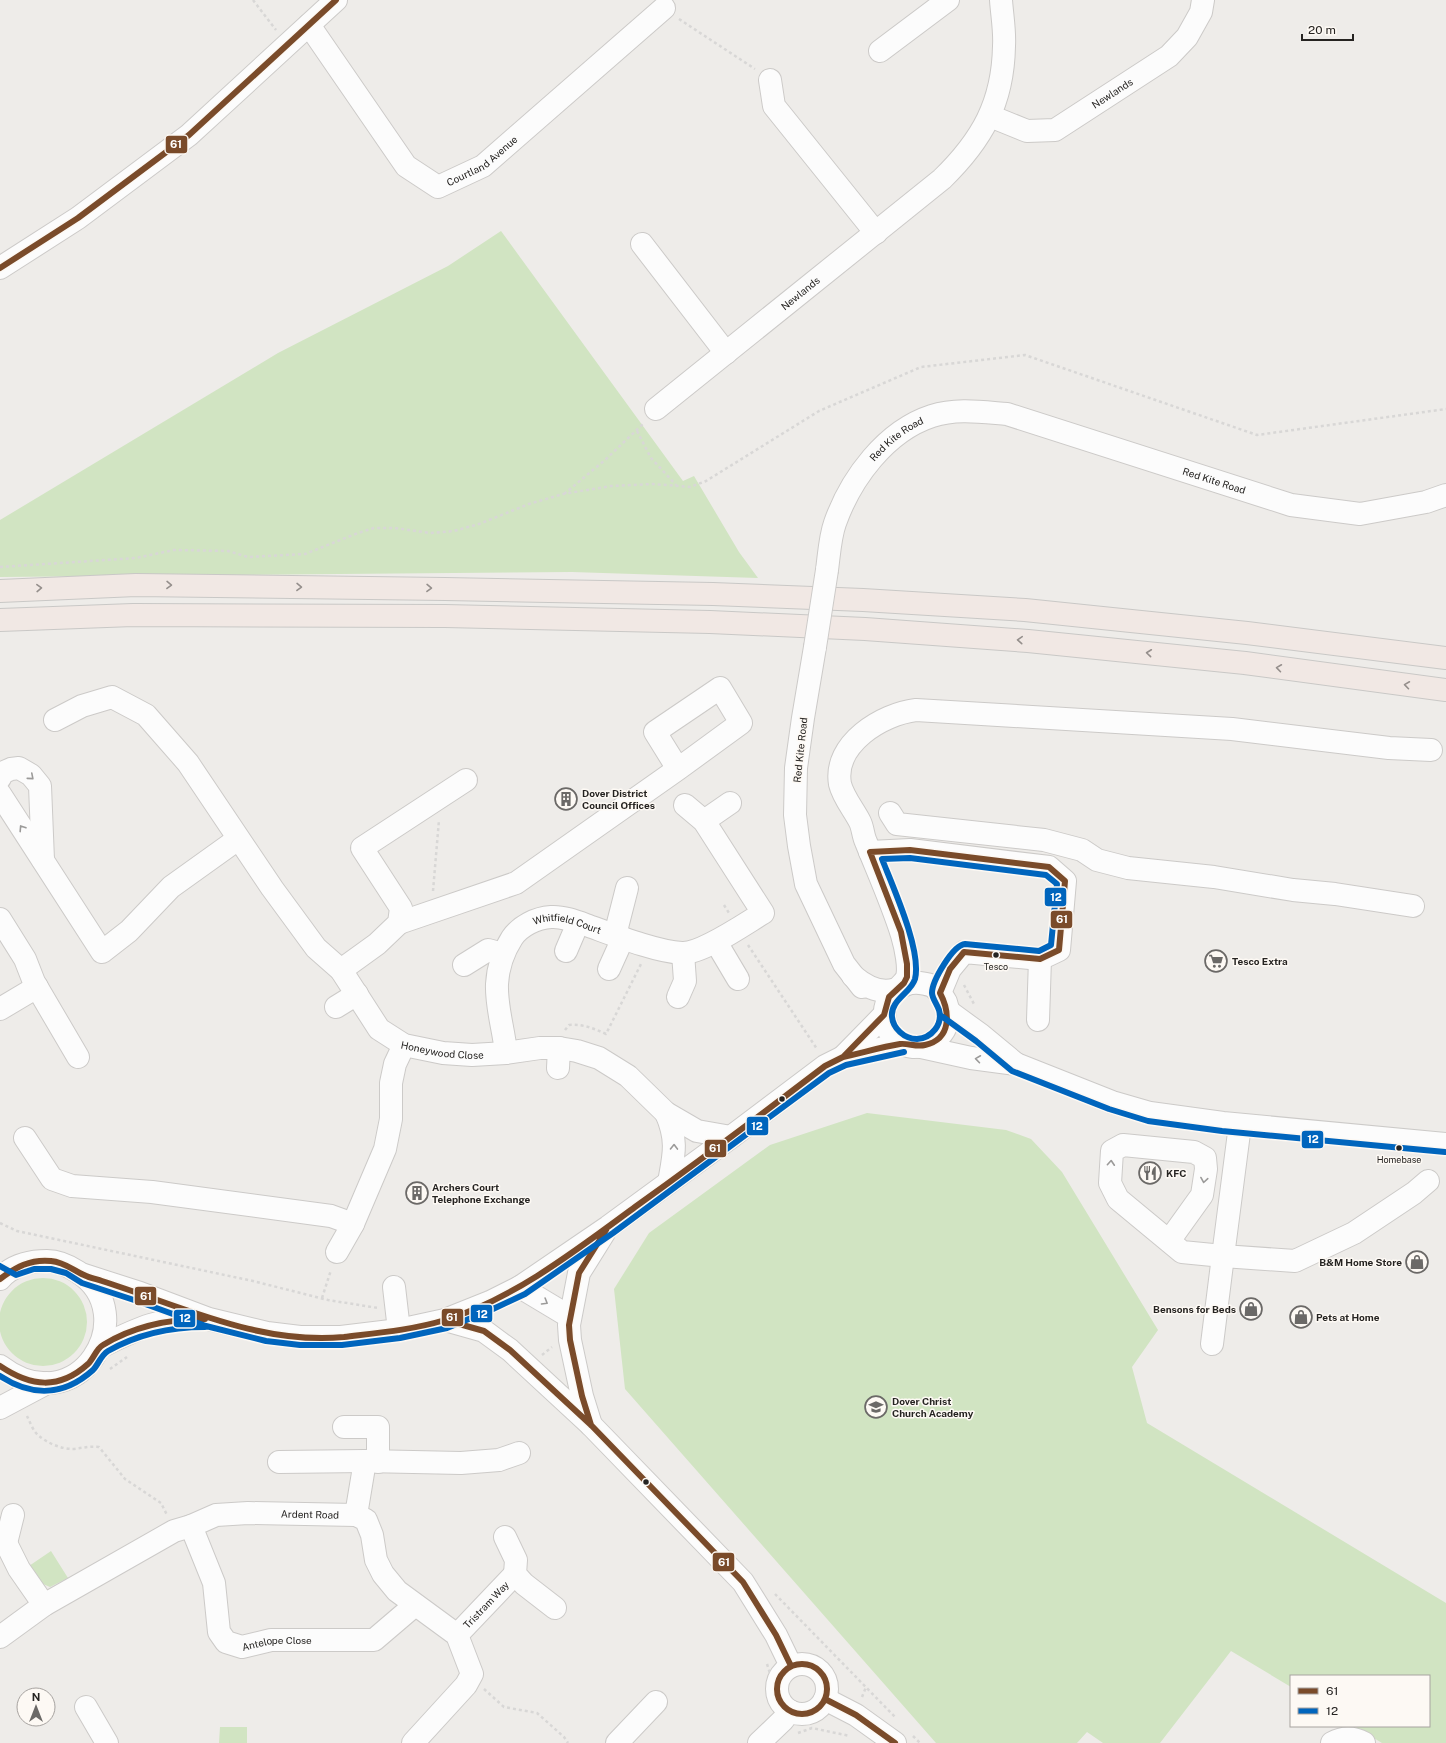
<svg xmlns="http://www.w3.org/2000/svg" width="1446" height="1743" font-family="'Public Sans',sans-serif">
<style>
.green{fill:#d1e4c2}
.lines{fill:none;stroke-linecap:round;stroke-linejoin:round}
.minor-casing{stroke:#cccac8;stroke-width:24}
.highway-casing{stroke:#c9c8c6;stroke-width:24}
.path{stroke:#d8d7d6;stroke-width:2.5;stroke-dasharray:3 3;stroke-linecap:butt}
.minor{stroke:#fcfcfc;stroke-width:22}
.highway{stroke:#f1e8e4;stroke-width:22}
.minor-bridge-casing{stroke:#cccac8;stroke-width:24;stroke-linecap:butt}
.minor-bridge{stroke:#fcfcfc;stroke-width:22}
.bus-1-casing{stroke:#fdf9f4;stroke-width:9}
.bus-2-casing{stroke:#fdf9f4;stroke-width:9}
.bus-1{stroke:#7a4b2a;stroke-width:6}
.bus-2{stroke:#0065bd;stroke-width:6}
.oneway{stroke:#958f8c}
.oneway2{stroke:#9b9a99}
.bus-dot{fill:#252321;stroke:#fdf9f4;stroke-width:1.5}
.labels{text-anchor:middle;stroke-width:3;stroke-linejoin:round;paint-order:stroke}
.bus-label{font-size:9px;fill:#252321;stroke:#fdf9f4}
.street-label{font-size:10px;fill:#252321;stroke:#fdf9f4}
.poi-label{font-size:10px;font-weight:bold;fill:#252321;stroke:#fdf9f4;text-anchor:start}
.line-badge{stroke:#fdf9f4;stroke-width:1.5}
.badge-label{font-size:11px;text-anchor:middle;font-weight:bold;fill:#fff}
</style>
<rect width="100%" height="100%" fill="#eeece9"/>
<path class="green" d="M501 231 683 481 694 476 739 552 758 578 572 572 0 577V520L278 353 448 266Z
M867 1113 1006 1130 1031 1139 1062 1172 1158 1330 1132 1367 1147 1423 1446 1603V1743H1382L1354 1726H1429V1676H1291V1687L1231 1651 1160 1743H1103L1087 1732 1077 1743H936L625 1389 614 1289 649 1233 770 1145Z
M-1 1322a44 44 0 1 1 88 0a44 44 0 1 1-88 0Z
M51 1551 68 1578 50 1587 43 1584 29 1566Z
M220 1727H247V1743H219Z"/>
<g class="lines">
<g class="minor-casing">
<g id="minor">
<path id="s1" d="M309 25 406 166 438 187 483 166 664 8"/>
<path d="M880 51 948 0"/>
<path d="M770 80 774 106 876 233"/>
<path id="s2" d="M990 116 1027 131 1055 130 1169 56 1187 37 1201 12 1203 0"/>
<path d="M642 244 726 353"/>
<path d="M0 268 78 218 189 135 336 0"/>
<path id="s3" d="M656 409 942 179C982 140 1003 103 1004 46 1005 31 1002 15 1001 0"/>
<path id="s4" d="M827 570C829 555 830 537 835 523 851 478 886 431 932 416 956 408 982 412 1007 414L1291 505 1360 514 1426 502 1446 495"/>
<path d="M815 647 803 718 796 768 795 815 799 846 806 884 844 964 862 987"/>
<path id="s5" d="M55 720 82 706 112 697 146 715 188 763 272 888 316 948 341 970 379 1029 404 1045 443 1053 472 1055 506 1053 540 1048H559L577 1051 599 1058 628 1076 666 1113 697 1131 731 1137"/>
<path d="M0 778 2 773 11 769 19 768 31 775 40 786 43 860"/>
<path d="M0 794 102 952 129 931 171 887 238 839"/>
<path d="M890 813 897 824 1044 840 1082 850 1097 860 1128 868 1214 877 1293 890 1335 894 1413 906"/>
<path d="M704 821 730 803"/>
<path d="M870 852 910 850 1049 867 1065 881 1059 950 1040 959 964 952 950 969 940 993"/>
<path d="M0 919 25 959 34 982 78 1057"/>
<path d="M399 923 516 883 678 769 741 723 720 688 655 732 678 769"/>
<path d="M615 935 627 888"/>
<path d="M716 942 738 979"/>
<path d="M566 951 578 923"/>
<path d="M464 965 488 950 503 954"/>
<path d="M609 969 623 938"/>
<path d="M341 970 377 944 399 923 401 908 362 848 466 780"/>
<path d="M853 976C865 986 880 995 896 989 899 988 902 986 905 985 914 981 924 983 933 986 938 991 943 996 946 1002 955 1025 937 1048 913 1047 889 1045 877 1016 890 997 894 990 902 986 906 979 911 971 905 945 902 935 892 903 878 872 866 842 863 836 863 828 860 822 854 810 843 797 840 784 833 744 882 714 916 710L1232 729 1389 748 1431 750"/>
<path d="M678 997 685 981 683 953"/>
<path d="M336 1007 357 994"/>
<path d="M0 1009 37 987"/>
<path d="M948 1011 981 1035 1016 1064"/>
<path d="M1038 1020 1040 959"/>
<path d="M921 1047 971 1058 1016 1064 1112 1102 1150 1113 1223 1123 1446 1144"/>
<path id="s6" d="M506 1053C504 1030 496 1007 497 984 498 967 503 952 512 938 520 926 536 918 551 917 563 916 578 922 589 926 614 935 657 952 682 953 702 954 746 923 763 913L704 821 685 805"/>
<path d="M843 1057 884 1015"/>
<path d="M558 1068 559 1048"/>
<path d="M666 1113C678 1140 674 1155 669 1182"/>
<path d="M1240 1125 1223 1256 1295 1261 1354 1233 1414 1193 1428 1181"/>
<path d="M25 1138 52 1179 72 1186 152 1192 331 1216 353 1224"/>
<path d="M1169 1241 1202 1195 1206 1169 1205 1158 1194 1152 1123 1145 1112 1151 1110 1183 1118 1199 1182 1252 1223 1256 1212 1344"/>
<path d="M337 1252 353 1224 385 1149 391 1119V1083L395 1064 404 1045"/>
<path d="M84 1275 140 1293 209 1319 267 1333 300 1337H341L399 1330 445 1320 490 1302 520 1287 608 1227 731 1137 825 1066 843 1057 902 1044"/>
<path d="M0 1279C12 1265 30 1261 47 1261 58 1261 69 1266 78 1272 144 1314 79 1426 0 1366"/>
<path d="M394 1287 399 1330"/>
<path d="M520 1287 570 1317"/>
<path d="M445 1320 484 1331 510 1350 591 1425 743 1582 776 1635 791 1666"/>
<path d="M100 1347C137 1329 157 1318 199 1319"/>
<path d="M0 1408 47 1383"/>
<path d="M591 1425 582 1396 570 1340 569 1325 579 1273 604 1233"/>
<path d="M344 1427H378V1462"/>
<path d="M279 1462 365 1461"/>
<path d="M356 1515 365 1461 461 1463 499 1460 519 1453"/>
<path id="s7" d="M191 1526 214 1583 219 1632 226 1642 242 1647 271 1640H374L415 1605"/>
<path d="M505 1537 516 1560 515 1574 524 1584 555 1608"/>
<path d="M6 1543 13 1515"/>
<path d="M0 1544 6 1543 19 1569 44 1605"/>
<path id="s8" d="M457 1635 515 1574"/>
<path id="s9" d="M0 1637 44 1605 174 1531 191 1526 216 1515 248 1513 356 1515 366 1520 372 1535 376 1560 383 1574 397 1591 457 1635 472 1674 466 1685 413 1743"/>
<circle cx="802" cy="1689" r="25"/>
<path d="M825 1699 856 1715 895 1743"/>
<path d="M86 1707 107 1743"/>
<path d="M617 1743 656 1702"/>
<path d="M759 1743 783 1720 790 1711"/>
<path d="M1332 1743C1343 1737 1353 1737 1364 1743"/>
</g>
</g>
<g class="highway-casing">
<path id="highway" d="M0 591 136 585 445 589 713 594 863 600 1025 610 1247 633 1446 658
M0 620 133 615 445 616 710 622 865 629 1028 641 1245 663 1446 690"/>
</g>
<path class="path" d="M253 0 276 30
M679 19 755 69
M637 431 651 458 676 485
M564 494 605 460 644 423
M0 567 136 558 174 550 228 551 248 557 305 554 358 533 374 528H395L430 533 454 531 479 524 529 504 563 494 611 486 653 484 690 487 706 481 819 411 921 367 1025 355 1257 435 1446 409
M433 891 439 820
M724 905 729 913
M748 945 817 1049
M964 985 975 1006
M565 1030 569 1025C583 1024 593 1028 606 1034L641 964
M0 1223 17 1231 253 1281 328 1300 378 1308
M322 1298 331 1270
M542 1355 552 1347
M110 1369 127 1357
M27 1416C30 1422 33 1431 38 1435 47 1443 61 1449 73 1449 82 1448 89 1446 99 1447L125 1479 161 1503 167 1515
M775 1594 896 1718
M767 1664C771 1676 775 1690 771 1702
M484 1689 504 1707 537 1713 564 1737 568 1743
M862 1697 866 1687
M798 1733 812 1728 850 1736
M913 1736 920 1743"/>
<use href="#minor" class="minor"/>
<use href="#highway" class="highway"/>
<g class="minor-bridge-casing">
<path id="minor-bridge" d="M815 647 827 570"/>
</g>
<use href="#minor-bridge" class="minor-bridge"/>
<g class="bus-1-casing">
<path id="bus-1" d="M0 268 78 218 189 135 336 0
M910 850 1049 867 1065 881 1059 950 1040 959 964 952 950 969 940 993C950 1012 952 1039 925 1045 916 1047 908 1043 900 1044 881 1047 862 1053 843 1057L884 1015 889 997 904 983 907 977V964L901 932 870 852Z
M0 1279C16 1267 30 1259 51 1261 64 1262 73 1270 84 1275 90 1278 96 1279 102 1281 181 1306 259 1345 344 1337 377 1333 412 1330 445 1320 512 1300 578 1249 635 1207 699 1161 762 1114 825 1066L843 1057
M445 1320 484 1331 510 1350 591 1425 743 1582 776 1635 791 1666
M0 1366C31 1387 59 1390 88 1364 94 1358 96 1349 103 1345 134 1326 169 1319 205 1319
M591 1425 582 1396 570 1340 569 1325 579 1273 606 1230
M777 1689a25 25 0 1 1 50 0a25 25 0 1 1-50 0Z
M825 1699 856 1715 895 1743"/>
</g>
<g class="bus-2-casing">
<path id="bus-2" d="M910 858 1046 875 1057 884 1051 945 1039 951 965 944C953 945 932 981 932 993 932 998 937 1004 939 1010 943 1024 932 1038 917 1039 904 1039 893 1028 892 1017 890 1000 911 993 915 979 922 951 893 887 882 859Z
M943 1017 976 1041 1012 1071 1109 1109 1148 1121 1222 1131 1445 1152
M0 1266 16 1275 34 1269H51L66 1273 82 1283 137 1301 206 1326 266 1341 300 1345H342L400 1338 447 1328 493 1309 525 1294 613 1233 829 1073 846 1065 904 1052
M0 1376C32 1397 64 1396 93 1370 98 1365 101 1355 108 1351 138 1334 171 1327 205 1327"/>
</g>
<use href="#bus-1" class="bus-1"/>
<use href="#bus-2" class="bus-2"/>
</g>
<defs><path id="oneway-chevron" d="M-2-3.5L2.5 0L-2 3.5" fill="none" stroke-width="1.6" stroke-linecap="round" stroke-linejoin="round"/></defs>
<g class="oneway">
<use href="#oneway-chevron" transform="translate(169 585) rotate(1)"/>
<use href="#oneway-chevron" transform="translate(299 587) rotate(1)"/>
<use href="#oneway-chevron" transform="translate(39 588) rotate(-2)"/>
<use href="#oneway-chevron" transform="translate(429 588) rotate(1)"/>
<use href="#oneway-chevron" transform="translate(1020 640) rotate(-176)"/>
<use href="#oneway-chevron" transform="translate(1149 653) rotate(-174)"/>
<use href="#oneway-chevron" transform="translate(1279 668) rotate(-172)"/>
<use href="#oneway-chevron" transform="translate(1407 685) rotate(-172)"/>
</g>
<g class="oneway2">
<use href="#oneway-chevron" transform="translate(31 777) rotate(41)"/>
<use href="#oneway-chevron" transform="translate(22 828) rotate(-123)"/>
<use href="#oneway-chevron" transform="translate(978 1059) rotate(-172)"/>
<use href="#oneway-chevron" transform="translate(674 1147) rotate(-89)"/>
<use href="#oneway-chevron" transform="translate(1111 1163) rotate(-86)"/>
<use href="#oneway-chevron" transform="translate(1204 1180) rotate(99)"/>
<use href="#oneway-chevron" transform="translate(545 1302) rotate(31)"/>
</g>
<defs>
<g id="building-ring" transform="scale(1.15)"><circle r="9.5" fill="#fdf9f4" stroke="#6b6967" stroke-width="1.5"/><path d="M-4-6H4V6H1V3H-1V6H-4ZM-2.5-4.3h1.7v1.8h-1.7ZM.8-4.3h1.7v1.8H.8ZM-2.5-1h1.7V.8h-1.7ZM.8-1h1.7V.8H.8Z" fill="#6b6967"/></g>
<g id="supermarket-ring" transform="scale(1.15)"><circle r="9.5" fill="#fdf9f4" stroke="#6b6967" stroke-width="1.5"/><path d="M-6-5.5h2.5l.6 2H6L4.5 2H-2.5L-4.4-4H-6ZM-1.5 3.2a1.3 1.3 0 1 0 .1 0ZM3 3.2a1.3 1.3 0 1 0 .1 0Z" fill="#6b6967"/></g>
<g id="restaurant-ring" transform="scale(1.15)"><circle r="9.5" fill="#fdf9f4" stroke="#6b6967" stroke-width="1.5"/><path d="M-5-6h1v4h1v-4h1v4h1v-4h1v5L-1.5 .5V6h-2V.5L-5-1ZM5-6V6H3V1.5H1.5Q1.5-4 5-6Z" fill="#6b6967"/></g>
<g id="shop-ring" transform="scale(1.15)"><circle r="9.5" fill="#fdf9f4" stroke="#6b6967" stroke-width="1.5"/><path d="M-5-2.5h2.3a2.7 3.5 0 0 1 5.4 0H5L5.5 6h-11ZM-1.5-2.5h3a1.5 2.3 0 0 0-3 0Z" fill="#6b6967"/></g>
<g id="school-ring" transform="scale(1.15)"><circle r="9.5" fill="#fdf9f4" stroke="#6b6967" stroke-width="1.5"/><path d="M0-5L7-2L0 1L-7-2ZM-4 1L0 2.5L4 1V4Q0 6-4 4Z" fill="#6b6967"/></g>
</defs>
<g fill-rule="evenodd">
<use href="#building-ring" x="566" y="799"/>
<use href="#supermarket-ring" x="1216" y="961"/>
<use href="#restaurant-ring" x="1150" y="1173"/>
<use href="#building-ring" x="417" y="1193"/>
<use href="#shop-ring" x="1417" y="1262"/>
<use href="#shop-ring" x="1251" y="1309"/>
<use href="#shop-ring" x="1301" y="1317"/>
<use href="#school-ring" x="876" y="1407"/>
</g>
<g class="bus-dot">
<circle cx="996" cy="955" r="3.5"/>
<circle cx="782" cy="1099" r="3.5"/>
<circle cx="1399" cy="1148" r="3.5"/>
<circle cx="646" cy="1482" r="3.5"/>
</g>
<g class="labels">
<g class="bus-label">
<text x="996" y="970">Tesco</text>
<text x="1399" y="1163">Homebase</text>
</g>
<g class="street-label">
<text dy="4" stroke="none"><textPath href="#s2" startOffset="136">Newlands</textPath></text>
<text dy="4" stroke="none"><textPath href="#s1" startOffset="261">Courtland Avenue</textPath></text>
<text dy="4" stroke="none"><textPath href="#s3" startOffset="185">Newlands</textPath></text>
<text dy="4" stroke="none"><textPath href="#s4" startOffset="154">Red Kite Road</textPath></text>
<text dy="4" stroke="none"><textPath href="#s4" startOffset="490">Red Kite Road</textPath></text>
<text transform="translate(800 750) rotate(-84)" y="4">Red Kite Road</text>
<text dy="4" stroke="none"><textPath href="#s6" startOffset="181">Whitfield Court</textPath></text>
<text dy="4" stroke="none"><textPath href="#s5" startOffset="561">Honeywood Close</textPath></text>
<text dy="4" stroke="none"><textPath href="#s9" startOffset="343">Ardent Road</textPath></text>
<text dy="4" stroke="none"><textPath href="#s8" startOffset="42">Tristram Way</textPath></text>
<text dy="4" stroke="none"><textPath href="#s7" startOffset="175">Antelope Close</textPath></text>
</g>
<g class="poi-label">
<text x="582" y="797">Dover District<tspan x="582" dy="12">Council Offices</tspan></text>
<text x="1232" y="965">Tesco Extra</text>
<text x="1166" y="1177">KFC</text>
<text x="432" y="1191">Archers Court<tspan x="432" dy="12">Telephone Exchange</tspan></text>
<text x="1402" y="1266" text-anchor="end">B&amp;M Home Store</text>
<text x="1236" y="1313" text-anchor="end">Bensons for Beds</text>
<text x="1316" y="1321">Pets at Home</text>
<text x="892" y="1405">Dover Christ<tspan x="892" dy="12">Church Academy</tspan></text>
</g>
</g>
<g class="line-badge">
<rect x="165" y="135" width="23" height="19" rx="4" fill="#7a4b2a"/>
<rect x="1044" y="887" width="23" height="20" rx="4" fill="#0065bd"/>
<rect x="1050" y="910" width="23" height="19" rx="4" fill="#7a4b2a"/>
<rect x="746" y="1116" width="23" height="20" rx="4" fill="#0065bd"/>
<rect x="1301" y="1130" width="23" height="19" rx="4" fill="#0065bd"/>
<rect x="704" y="1139" width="23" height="19" rx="4" fill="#7a4b2a"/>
<rect x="134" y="1286" width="23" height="20" rx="4" fill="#7a4b2a"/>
<rect x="470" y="1304" width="23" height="19" rx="4" fill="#0065bd"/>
<rect x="441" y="1308" width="23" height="19" rx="4" fill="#7a4b2a"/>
<rect x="173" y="1309" width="23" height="19" rx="4" fill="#0065bd"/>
<rect x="712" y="1552" width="23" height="20" rx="4" fill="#7a4b2a"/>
</g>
<g class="badge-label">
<text x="176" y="148">61</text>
<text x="1056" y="901">12</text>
<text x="1062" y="923">61</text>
<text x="757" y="1130">12</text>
<text x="1313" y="1143">12</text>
<text x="715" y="1152">61</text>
<text x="146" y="1300">61</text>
<text x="482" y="1318">12</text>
<text x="452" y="1321">61</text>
<text x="185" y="1322">12</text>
<text x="724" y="1566">61</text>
</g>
<rect x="1290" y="1675" width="140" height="52" fill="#fdf9f4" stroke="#a7a3a0"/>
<rect x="1298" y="1688" width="20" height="6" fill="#7a4b2a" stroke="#a7a3a0"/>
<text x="1326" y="1695" font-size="12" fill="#252321">61</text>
<rect x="1298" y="1708" width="20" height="6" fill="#0065bd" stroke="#a7a3a0"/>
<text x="1326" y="1715" font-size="12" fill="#252321">12</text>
<g transform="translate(36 1707)"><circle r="19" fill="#fdf9f4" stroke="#a7a3a0"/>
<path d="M0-3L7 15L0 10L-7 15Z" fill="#6b6967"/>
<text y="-6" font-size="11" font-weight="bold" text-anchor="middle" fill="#252321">N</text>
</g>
<path d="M1302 34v6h51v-6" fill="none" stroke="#252321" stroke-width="2"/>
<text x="1308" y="34" font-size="12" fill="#252321" stroke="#fdf9f4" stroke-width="3" paint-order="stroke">20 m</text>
</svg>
